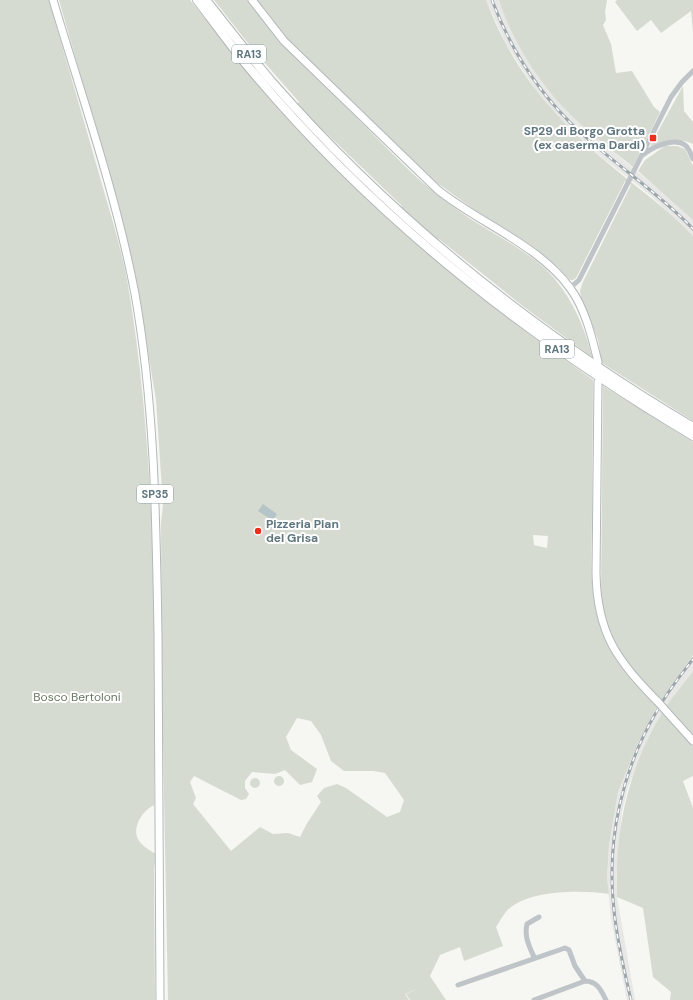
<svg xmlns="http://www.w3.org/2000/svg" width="693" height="1000" font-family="'DM Sans',sans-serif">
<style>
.built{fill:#e7e7e6}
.green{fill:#d6dbd1;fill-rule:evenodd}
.water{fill:#b5c5c7}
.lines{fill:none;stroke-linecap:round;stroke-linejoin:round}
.major-casing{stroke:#b1b8bb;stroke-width:9}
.highway-casing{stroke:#b1b7b9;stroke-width:10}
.minor{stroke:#bec4c7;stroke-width:5}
.major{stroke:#fff;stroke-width:7}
.highway{stroke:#fff;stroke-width:8}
.rail-casing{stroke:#9da7ab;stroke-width:3}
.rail{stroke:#fff;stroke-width:1.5;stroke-dasharray:4.5;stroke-linecap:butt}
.major-bridge-casing{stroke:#b1b8bb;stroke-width:9;stroke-linecap:butt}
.major-bridge{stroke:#fff;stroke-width:7}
.poi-dot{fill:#ec2e1d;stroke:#fff;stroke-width:1.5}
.labels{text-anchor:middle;stroke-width:4;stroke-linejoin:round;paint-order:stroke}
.shield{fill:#fff;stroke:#8f9fa5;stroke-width:1}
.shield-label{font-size:11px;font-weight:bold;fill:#5f767f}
.poi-label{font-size:12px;font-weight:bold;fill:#5f767f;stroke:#fff;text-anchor:end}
.park-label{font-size:12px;fill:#67775f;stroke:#fff}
</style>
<rect width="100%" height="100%" fill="#f6f6f2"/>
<path class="built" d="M486 0H499L515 37 539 77 563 107 600 141 679 206 693 220V236L650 195 604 159 561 121 533 86 506 44Z
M693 655V671L663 712 650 734 628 787 622 812 616 877 617 897 635 1000H627L611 919 607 878 609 845 618 792 638 743 657 706Z"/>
<path class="green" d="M0 0H49C66 60 84 121 101 181 111 216 122 250 128 285 157 457 155 632 154 805 144 810 133 824 137 837 140 845 149 850 156 854L154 868 155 1000H0Z
M59 0H190L247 72 285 114 299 102 251 47 214 0H248C276 41 312 74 348 109 373 133 397 160 423 183 438 195 453 207 469 218 492 233 518 246 540 264 567 287 584 323 592 357L524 307 439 239 428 252 505 316 593 380C593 424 592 467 592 511 592 554 587 599 605 640 616 665 636 685 655 704L660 698C625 664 611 647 601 599L603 386 693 442V655L657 706 638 743 618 792 609 845 607 878 609 894C581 890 534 890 511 907 505 911 500 921 496 927L503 946 464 961 460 947 440 955 430 976 446 1000H410L406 994 422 987 405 994 409 1000H168L162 691 161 522 163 506 156 400 136 280 119 210ZM323 130 402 206 390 220 311 143ZM533 535 548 536 547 548 534 545ZM297 718 311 721 321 735 331 761 344 771H373L385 773 404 800 400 812 387 817 346 788 337 784 324 788 317 796 321 802 306 825 300 837 288 833 273 834 260 827 231 851 193 804 196 798 190 782 194 776 241 800 246 799 249 794 245 788V781L252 772 275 774 285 770 300 785 312 782 317 769 291 750 286 737Z
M257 0H486C492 15 498 30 506 44 530 89 565 126 603 159 633 185 666 207 693 236V421L602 363 598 340 581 298 580 291 582 284 631 185 625 181 576 278 573 280H570L558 267 536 249 483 216 436 182 291 44Z
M499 0H607L605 12 606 20 603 25 611 44 616 73 632 71 654 107 660 112 633 167C609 148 584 129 563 107 536 78 511 38 499 0Z
M617 0H693V33L691 11 661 33 651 20 637 31 615 2Z
M683 86 684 111 693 122V144C678 137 665 141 650 146Z
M665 146H677L685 149 693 166V220L638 171 645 160Z
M693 671V736L668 708 693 746V776L683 781 693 808V1000H670L671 992 653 977 643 908 617 897C614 833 628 768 662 713 671 698 683 685 693 671Z
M274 781a5 5 0 1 1 10 0a5 5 0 1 1-10 0Z
M250 783a5 5 0 1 1 10 0a5 5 0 1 1-10 0Z"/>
<path class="water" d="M263 504 277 514 273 521 258 511Z"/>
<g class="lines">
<g class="major-casing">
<path id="major" d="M53 0C82 97 116 194 135 294 155 406 156 520 158 634 159 756 159 878 160 1000
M252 0 284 41 438 190C479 223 539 245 570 288 585 308 592 337 598 362
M598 382 596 573C597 634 617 660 658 702
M666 711 693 741"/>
</g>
<g class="highway-casing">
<path id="highway" d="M197 0C213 21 229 43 246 64 370 214 526 337 693 436
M206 0C228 28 249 55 272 82 392 219 536 334 693 427"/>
</g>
<path class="minor" d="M643 155C652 147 674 137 685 145 689 148 691 155 693 159
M570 288 579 280 671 97 682 82 693 71
M534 957C529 946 524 936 527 924L539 917
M458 985 565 948 569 950 575 966 585 981
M534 1000 585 981C597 981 601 990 606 1000"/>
<use href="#major" class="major"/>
<use href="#highway" class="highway"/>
<g class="rail-casing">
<path id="rail" d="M492 0C511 51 540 95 580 132 617 166 659 193 693 229
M631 1000C624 970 617 941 614 910 606 840 622 769 658 709 668 691 681 675 693 659"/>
</g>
<use href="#rail" class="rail"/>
<g class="major-bridge-casing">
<path id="major-bridge" d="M658 702 666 711"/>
</g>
<use href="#major-bridge" class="major-bridge"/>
</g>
<g class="poi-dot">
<rect x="649" y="134" width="8" height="8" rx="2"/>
<circle cx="258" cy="531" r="4"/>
</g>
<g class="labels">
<g class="shield">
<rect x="232" y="45" width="34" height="18" rx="3"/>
<rect x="540" y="340" width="34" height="18" rx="3"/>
<rect x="137" y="485" width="36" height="18" rx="3"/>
</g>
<g class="shield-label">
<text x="249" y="58">RA13</text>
<text x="557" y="353">RA13</text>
<text x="155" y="498">SP35</text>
</g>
<g class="poi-label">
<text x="645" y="135">SP29 di Borgo Grotta<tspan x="645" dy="14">(ex caserma Dardi)</tspan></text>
<text x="266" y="528" text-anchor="start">Pizzeria Pian<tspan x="266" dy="14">del Grisa</tspan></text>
</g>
<g class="park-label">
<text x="77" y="701">Bosco Bertoloni</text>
</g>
</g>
</svg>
